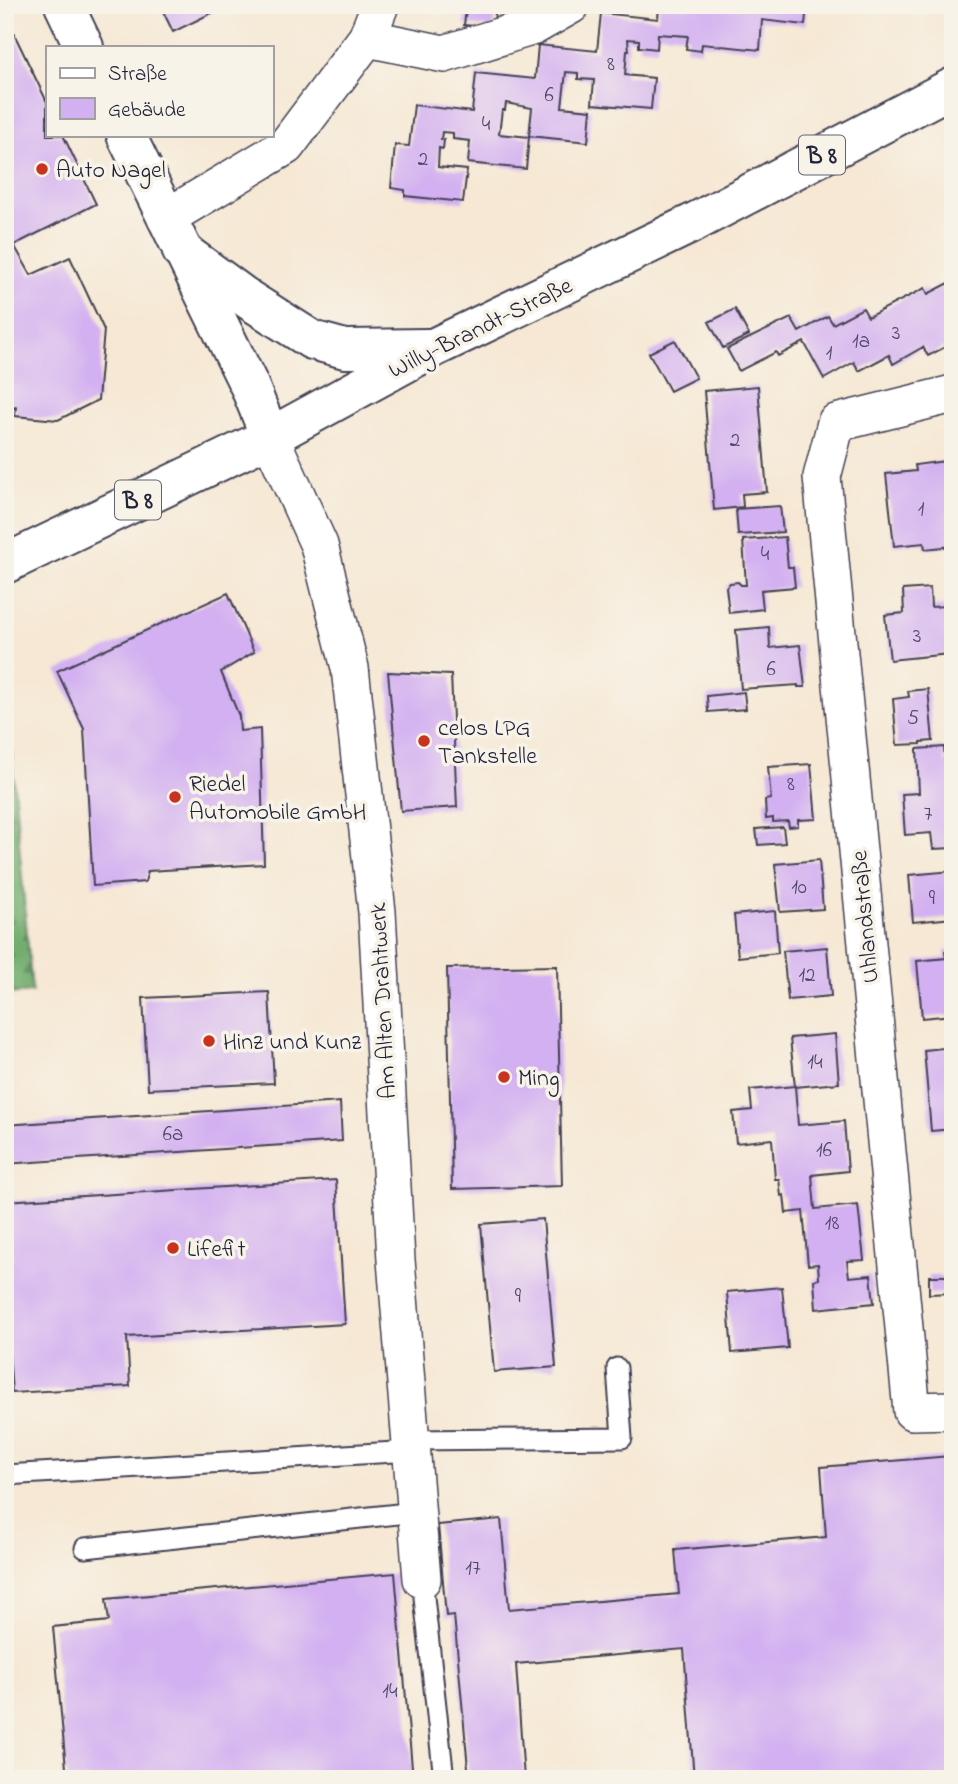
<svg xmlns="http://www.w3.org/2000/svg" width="958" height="1784" font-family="'Indie Flower',sans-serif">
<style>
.forest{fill:url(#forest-firs);stroke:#4a6854;stroke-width:2}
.building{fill:#d3b0f1}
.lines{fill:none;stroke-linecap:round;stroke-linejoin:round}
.service-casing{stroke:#424052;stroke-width:23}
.minor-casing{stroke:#424052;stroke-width:40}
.secondary-casing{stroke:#424052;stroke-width:42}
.primary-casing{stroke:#424052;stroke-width:42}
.service{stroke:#fff;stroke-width:19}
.minor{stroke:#fff;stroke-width:37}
.secondary{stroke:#fff;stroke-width:38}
.primary{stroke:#fff;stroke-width:38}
.poi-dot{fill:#c8321e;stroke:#f7f3e8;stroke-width:2.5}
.labels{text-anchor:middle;stroke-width:7;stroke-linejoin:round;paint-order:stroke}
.number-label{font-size:21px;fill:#4e4668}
.shield{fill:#f7f3e8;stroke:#62616f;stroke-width:2}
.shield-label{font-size:23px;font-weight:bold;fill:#22223b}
.poi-label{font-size:24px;fill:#22223b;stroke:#f7f3e8;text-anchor:start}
.street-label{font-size:24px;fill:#22223b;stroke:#f7f3e8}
</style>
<defs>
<pattern id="forest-firs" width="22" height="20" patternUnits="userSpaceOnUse" patternTransform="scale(1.75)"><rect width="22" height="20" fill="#72ad6e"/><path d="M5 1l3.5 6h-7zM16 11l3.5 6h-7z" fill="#5d8c5c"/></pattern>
</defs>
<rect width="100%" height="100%" fill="#f7f3e8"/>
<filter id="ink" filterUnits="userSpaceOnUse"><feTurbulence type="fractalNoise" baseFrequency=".0143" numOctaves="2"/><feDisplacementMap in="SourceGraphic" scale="14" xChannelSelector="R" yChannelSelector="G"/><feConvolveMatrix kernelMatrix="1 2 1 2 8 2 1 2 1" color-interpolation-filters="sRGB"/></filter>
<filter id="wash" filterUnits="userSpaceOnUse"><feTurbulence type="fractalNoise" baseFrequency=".00686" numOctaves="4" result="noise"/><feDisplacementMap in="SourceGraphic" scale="28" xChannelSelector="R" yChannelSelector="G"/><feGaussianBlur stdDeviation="1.57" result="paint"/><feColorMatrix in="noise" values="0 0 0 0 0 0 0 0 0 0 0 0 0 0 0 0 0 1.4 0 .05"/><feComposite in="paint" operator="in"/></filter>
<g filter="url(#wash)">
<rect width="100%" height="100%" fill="#f6e8d4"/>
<path class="forest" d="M5 681 32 992 5 994Z"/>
<g id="blocks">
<path class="building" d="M160 5H228L173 32Z
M474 5H503L502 14 495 13 493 28 464 25 466 9 473 10Z
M659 5 690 7V5H807L805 25 762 20 760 50 702 44 701 51 686 49 688 36 658 34 657 49 639 47V40L628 39 629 51H627L625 75 654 78 651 109 592 104 594 80 578 79V73L566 72 562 107 591 110 588 142 529 136 532 108 506 103 505 110H502L499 134 529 137 526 169 468 163 470 141 453 139V133L442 132 441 139 444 140 443 149 439 148 438 167 467 170 463 202 405 196V190L391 188 395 145 409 146 414 105 472 112 476 73 535 79 538 45 597 51 601 13 658 19Z
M5 15 47 102V135H63L96 204 14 245 31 275 70 257 104 330 98 400 58 420 15 416 16 407 5 412Z
M953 281V343L928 356 923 347 893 364 889 355 859 371 854 362 824 379 804 342 778 356 776 352 739 371 727 349 791 318 799 332 828 316 833 324 863 308 868 317 925 288 928 294Z
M735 309 749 335 723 348 709 322Z
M675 340 696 378 670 391 649 353Z
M758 386 767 492 742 494 743 507 714 510 704 391Z
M953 460V546L925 549 924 543 894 546 886 474 916 471 915 465Z
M780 506 783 532 738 535 736 509Z
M785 537 788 567H793L795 587 761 590 763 609 729 613 726 587 730 583 738 582 741 585H746L743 540Z
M930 588 931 607 945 606 949 654 890 660 885 615 904 613 903 590Z
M228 593 254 652 221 672 239 716 240 731 260 729 264 864 148 871 145 882 93 886 84 729 57 671Z
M769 627 770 648 800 645 805 687H798V685L741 689 736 630Z
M388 672 451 675 457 807 401 811Z
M928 689 933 741 921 742V744L897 745 893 699 909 697 908 691Z
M744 692 746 709 708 712 707 696Z
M944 747 945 762H950L952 782 953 848 933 849 931 833 905 835 902 794 919 793 917 749Z
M811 764 816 819 798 820V826L789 827 788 821 773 822V818L766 819 765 800 771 799 768 767Z
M783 827 785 843 758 845 756 829Z
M819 860 823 909 780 912 775 864Z
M953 871V918L913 922 909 875Z
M775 911 778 953 738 957 734 915Z
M827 947 831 996 788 1000 783 951Z
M953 950V1015L922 1018 917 961 946 958 945 951Z
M557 966 562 1186 452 1189 447 968Z
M269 992 274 1083 148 1089 143 998Z
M835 1034 839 1083 795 1087 790 1038Z
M953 1047V1129L931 1131 924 1050Z
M795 1086 798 1125 844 1121 848 1171 812 1175 815 1209 858 1205 864 1260 847 1261 849 1277 871 1275 874 1303 816 1309 814 1280 819 1279 818 1264 808 1265 803 1211 786 1213 784 1195 781 1196 779 1179H775L772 1139 736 1143 733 1112 752 1110 750 1090Z
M340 1102 342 1141 5 1164V1125Z
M336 1180 345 1324 127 1337 130 1386 12 1393 5 1295V1201Z
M543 1219 556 1367 494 1372 481 1224Z
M929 1276H953V1293L929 1294Z
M782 1287 788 1348 732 1353 727 1292Z
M947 1322H953V1361H948Z
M950 1456 953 1490V1779H694L684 1649 516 1664 524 1779H469L454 1615 446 1616 438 1525 501 1519 509 1609 679 1594 675 1550 826 1537 821 1467Z
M395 1573 413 1779H67L53 1627 109 1621 106 1599Z"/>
</g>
</g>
<g filter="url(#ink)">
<use href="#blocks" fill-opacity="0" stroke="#424052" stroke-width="2"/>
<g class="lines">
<g class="service-casing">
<path id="service" d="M411 1440 622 1438 617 1368
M5 1475 412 1451
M85 1548 416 1512
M422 1579 444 1779"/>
</g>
<g class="minor-casing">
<path id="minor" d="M367 38 444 54 534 26 571 5
M166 218 286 146 367 38 380 5
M953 394 836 423 822 477 912 1411 953 1410
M270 437 319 545 350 668 377 912 396 1260 422 1579"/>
</g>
<g class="secondary-casing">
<path id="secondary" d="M64 5 84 47
M126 135 249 385 270 437"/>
</g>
<g class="primary-casing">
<path id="primary" d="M182 251 249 300 312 340 345 349 428 348
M5 564 270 437 433 348 691 224 953 87"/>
</g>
<use href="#service" class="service"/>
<use href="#minor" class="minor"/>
<use href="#secondary" class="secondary"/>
<use href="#primary" class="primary"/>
</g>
</g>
<g class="poi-dot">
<circle cx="42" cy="169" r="7"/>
<circle cx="424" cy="741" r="7"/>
<circle cx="175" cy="797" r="7"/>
<circle cx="209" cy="1041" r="7"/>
<circle cx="504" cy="1077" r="7"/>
<circle cx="173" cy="1248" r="7"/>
</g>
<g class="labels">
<g class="number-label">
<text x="611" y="70">8</text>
<text x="549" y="101">6</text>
<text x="486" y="130">4</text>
<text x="423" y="165">2</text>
<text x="896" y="339">3</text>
<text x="861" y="347">1a</text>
<text x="829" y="359">1</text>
<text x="735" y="446">2</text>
<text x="921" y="515">1</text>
<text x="765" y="560">4</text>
<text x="917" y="642">3</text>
<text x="771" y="675">6</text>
<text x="913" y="724">5</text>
<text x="791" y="790">8</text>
<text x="928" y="820">7</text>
<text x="799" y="893">10</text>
<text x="932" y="904">9</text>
<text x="807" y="981">12</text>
<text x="815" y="1068">14</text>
<text x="173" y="1140">6a</text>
<text x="824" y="1156">16</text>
<text x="832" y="1229">18</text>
<text x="518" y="1302">9</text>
<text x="473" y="1574">17</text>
<text x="390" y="1697">14</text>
</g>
<g class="shield">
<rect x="799" y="135.5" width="46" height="39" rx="5"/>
<rect x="115" y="480.5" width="46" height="39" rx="5"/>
</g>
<g class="shield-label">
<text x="822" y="163">B 8</text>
<text x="138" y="508">B 8</text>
</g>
<g class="poi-label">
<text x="56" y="177">Auto Nagel</text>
<text x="438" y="735">celos LPG<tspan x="438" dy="28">Tankstelle</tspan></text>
<text x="189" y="791">Riedel<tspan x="189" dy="28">Automobile GmbH</tspan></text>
<text x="223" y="1049">Hinz und Kunz</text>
<text x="518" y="1085">Ming</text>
<text x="187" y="1256">Lifefit</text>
</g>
<g class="street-label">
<text transform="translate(480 327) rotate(-26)" y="8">Willy-Brandt-Straße</text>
<text transform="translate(864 917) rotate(-95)" y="8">Uhlandstraße</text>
<text transform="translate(382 1001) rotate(-93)" y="8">Am Alten Drahtwerk</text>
</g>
</g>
<rect width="958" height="1784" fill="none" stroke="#f7f3e8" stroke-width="28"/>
<rect x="46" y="46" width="228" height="91" fill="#f7f3e8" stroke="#a29fa3" stroke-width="2"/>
<rect x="60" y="68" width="35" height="10" fill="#ffffff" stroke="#a29fa3" stroke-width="2"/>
<text x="108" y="80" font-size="21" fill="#22223b">Straße</text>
<rect x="60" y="98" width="35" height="21" fill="#d3b0f1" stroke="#a29fa3" stroke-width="2"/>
<text x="108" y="116" font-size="21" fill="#22223b">Gebäude</text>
</svg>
